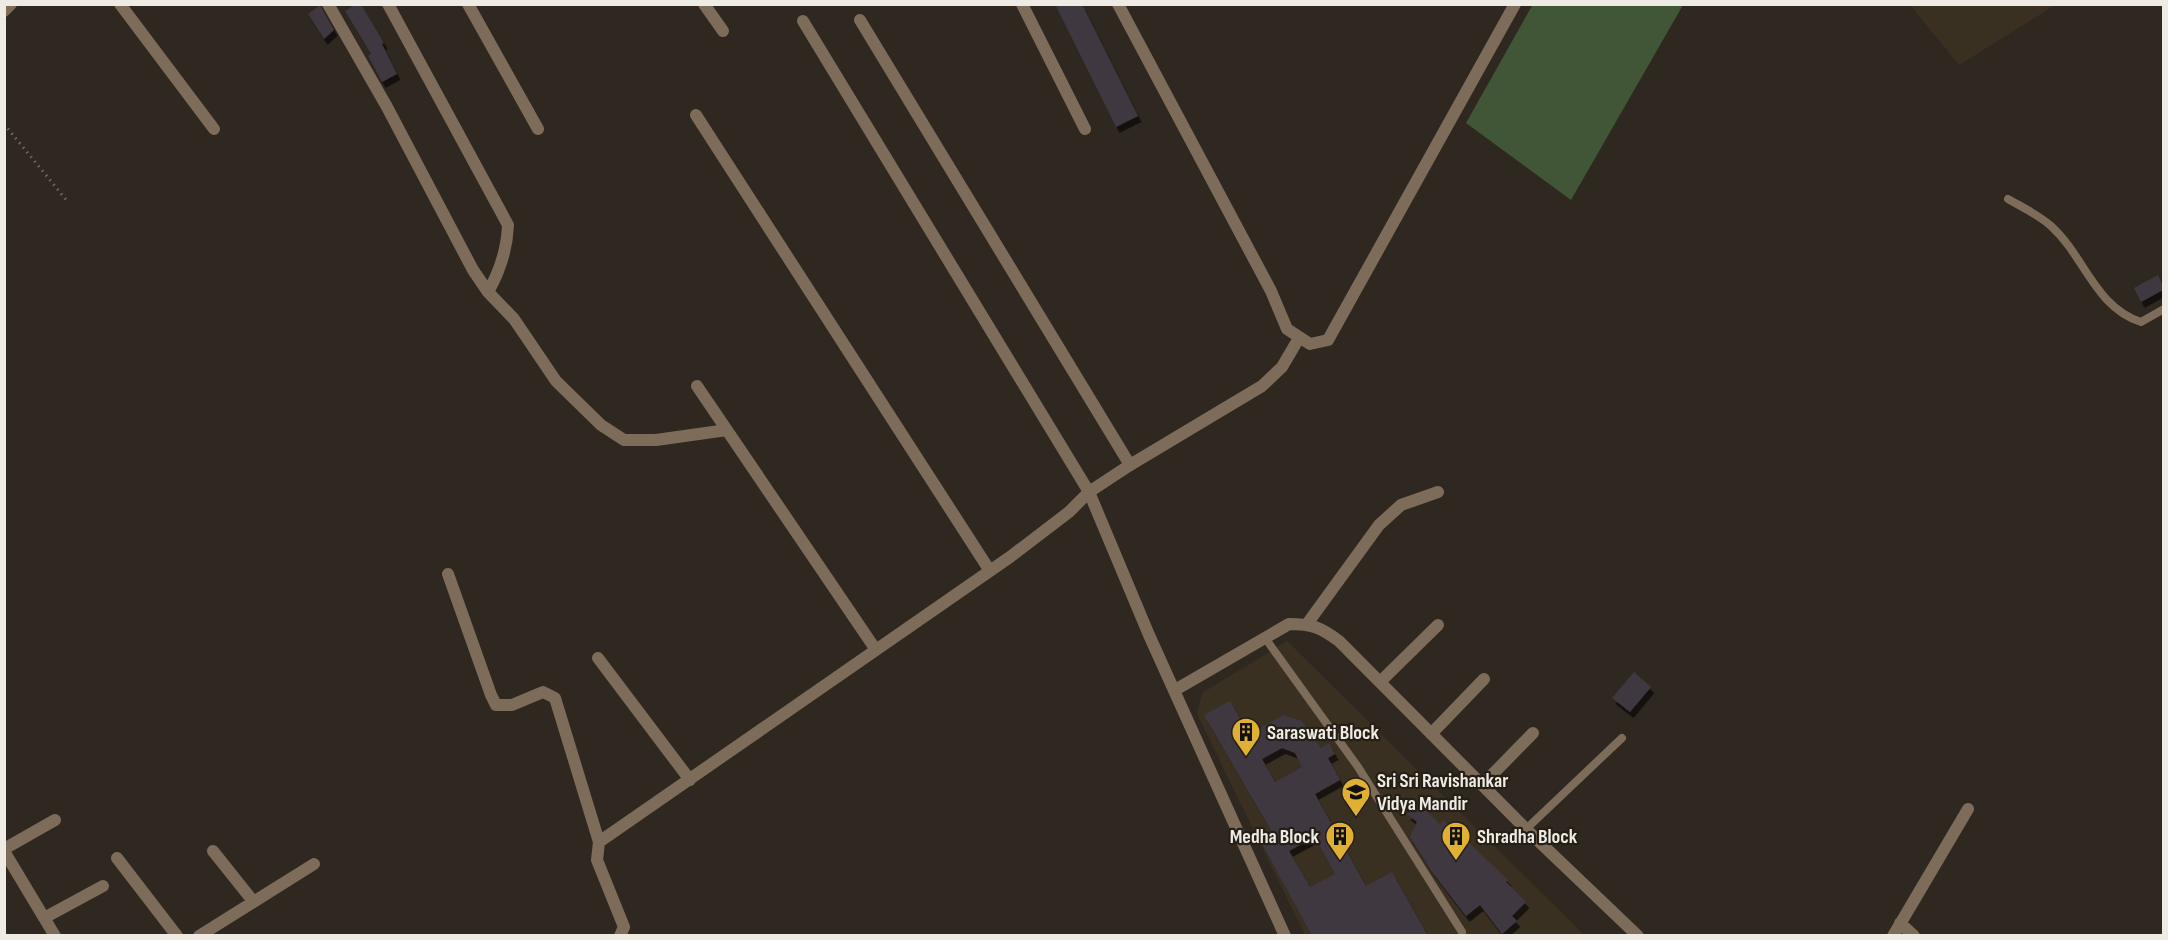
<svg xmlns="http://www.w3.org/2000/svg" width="2168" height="940" font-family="'Sofia Sans Condensed',sans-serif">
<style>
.built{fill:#3a3022}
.green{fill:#415636}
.building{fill:#3f3740;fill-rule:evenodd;filter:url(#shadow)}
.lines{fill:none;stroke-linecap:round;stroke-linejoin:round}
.path{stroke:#706a63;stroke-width:3;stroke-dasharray:1.5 4.5;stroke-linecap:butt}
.service{stroke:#7d6c5a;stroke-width:8}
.minor{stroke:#7d6c5a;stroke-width:12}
.tertiary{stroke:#7d6c5a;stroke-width:12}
.labels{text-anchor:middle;stroke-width:4.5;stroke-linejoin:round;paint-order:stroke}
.poi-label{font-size:20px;font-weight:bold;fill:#eeeae4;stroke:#251f16;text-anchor:start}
</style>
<defs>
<filter id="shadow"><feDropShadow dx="3.5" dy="6" stdDeviation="0" flood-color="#0009"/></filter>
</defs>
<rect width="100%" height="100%" fill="#2f2820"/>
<path class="built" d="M1910 5H2055L1959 65Z
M1287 641 1584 935H1305L1197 714 1202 693Z"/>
<path class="green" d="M1533 4 1683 5 1571 200 1466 123Z"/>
<path class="building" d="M356 4H361L384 43 382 44 397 74 382 82 368 56 371 54 345 11Z
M1055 4H1082L1138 116 1116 127Z
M320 5 334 30 324 39 308 14Z
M2158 275 2163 286V290L2141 302 2134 288Z
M1634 672 1651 687 1630 712 1612 698Z
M1230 701 1249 734 1283 715 1302 721 1321 748 1329 743 1335 754 1328 758 1340 780 1315 794 1366 886 1392 872 1428 936H1312L1260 840 1273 834 1204 715ZM1282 748 1295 753 1302 767 1275 782 1262 759ZM1315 837 1335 874 1310 887 1289 851Z
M1419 804 1440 824 1443 820 1453 830 1454 828 1508 880 1506 882 1526 902 1512 916 1517 921 1502 934 1480 905 1466 916 1432 872 1410 837 1417 822 1407 814Z"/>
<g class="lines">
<path class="path" d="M4 124 68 202"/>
<path class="service" d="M2008 199C2022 207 2039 215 2051 226 2085 257 2095 307 2141 322L2164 309
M1265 638 1358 767 1462 932
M1526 829 1622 738"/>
<path class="minor" d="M120 4 214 129
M328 4 387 107 473 270 488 292 514 319 556 381 601 425 624 440H656L727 430
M388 4 508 225C507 250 500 271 488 292
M468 4 538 129
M704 4 723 31
M1022 4 1085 129
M4 11 11 4
M860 20 1130 465
M696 115 990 571
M697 386 876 650
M448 574 491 695 496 705H512L543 692 555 698 599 842
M1307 624 1379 525 1401 505 1438 492
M598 658 690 780
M1380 682 1438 625
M1175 690 1289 624C1312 624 1320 627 1339 641L1526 829 1638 936
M1431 734 1484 679
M1482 785 1533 733
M4 849 55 820
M4 851 55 936
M213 851 253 901
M117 858 177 936
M44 918 103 886
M1900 923 1914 936
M199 936 314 864
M620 936 624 927 597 860 599 842 1010 557 1069 512 1089 492 803 21
M1893 936 1968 809"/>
<path class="tertiary" d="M1118 4 1271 291 1287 329 1310 344 1328 340 1515 4
M1285 936 1149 635 1089 492 1130 465 1262 386 1282 367 1299 338"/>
</g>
<defs>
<g id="building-pin" transform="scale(1.5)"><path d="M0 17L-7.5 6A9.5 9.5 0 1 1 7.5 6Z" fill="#e0b034" stroke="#251f16"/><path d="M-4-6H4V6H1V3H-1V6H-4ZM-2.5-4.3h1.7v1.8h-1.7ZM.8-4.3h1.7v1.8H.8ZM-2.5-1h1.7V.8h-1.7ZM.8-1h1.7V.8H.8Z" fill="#111"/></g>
<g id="school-pin" transform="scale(1.5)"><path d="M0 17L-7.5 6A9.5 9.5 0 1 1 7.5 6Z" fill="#e0b034" stroke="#251f16"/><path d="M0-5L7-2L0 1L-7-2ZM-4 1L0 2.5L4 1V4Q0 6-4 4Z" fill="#111"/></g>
</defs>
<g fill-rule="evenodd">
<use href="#building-pin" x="1246" y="732"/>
<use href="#school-pin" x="1356" y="792"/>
<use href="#building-pin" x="1340" y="836"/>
<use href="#building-pin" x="1456" y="836"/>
</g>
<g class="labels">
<g class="poi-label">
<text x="1267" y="739">Saraswati Block</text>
<text x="1377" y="787">Sri Sri Ravishankar<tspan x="1377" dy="23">Vidya Mandir</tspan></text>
<text x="1319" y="843" text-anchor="end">Medha Block</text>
<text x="1477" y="843">Shradha Block</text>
</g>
</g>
<rect width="2168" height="940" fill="none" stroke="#eeeae4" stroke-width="12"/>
</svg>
